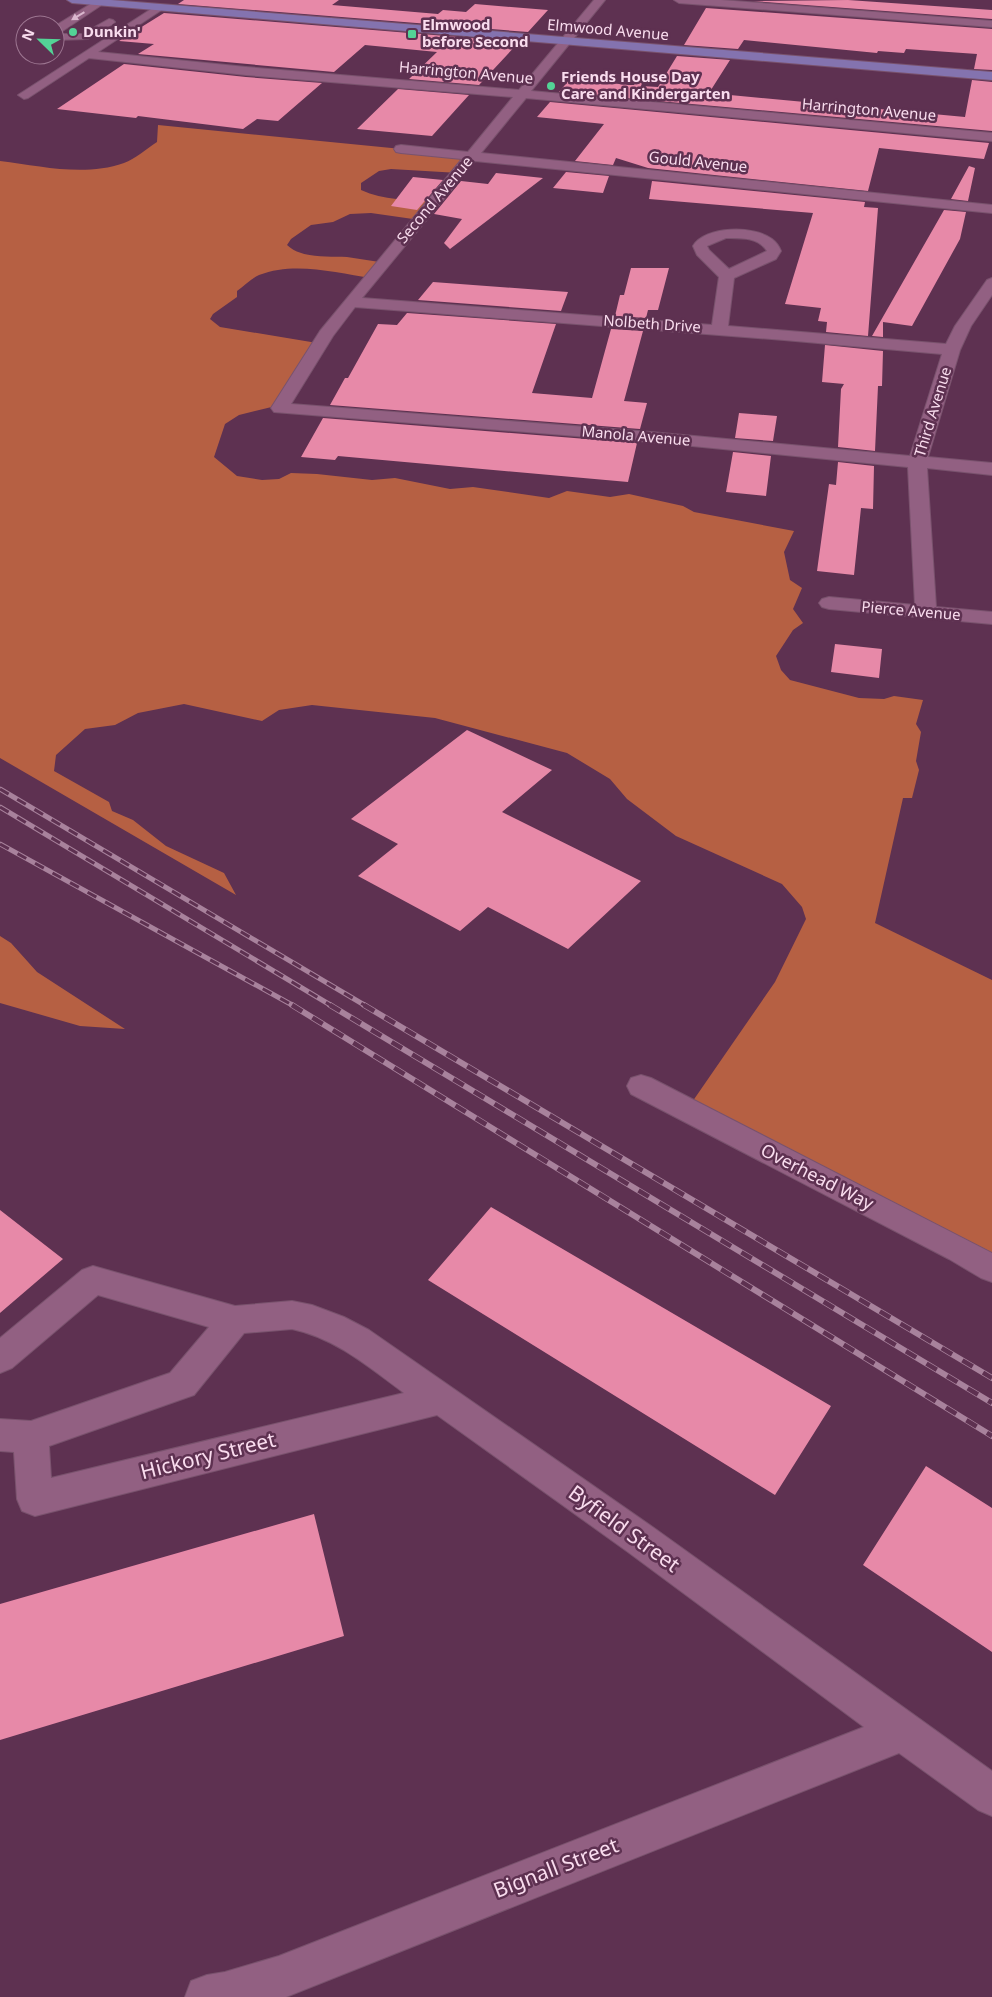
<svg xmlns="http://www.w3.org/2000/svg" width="992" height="1997" font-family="'Noto Sans',sans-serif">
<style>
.forest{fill:#b66043}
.building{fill:#e789a8}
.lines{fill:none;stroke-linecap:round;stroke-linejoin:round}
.minor-casing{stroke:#79526d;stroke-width:2}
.major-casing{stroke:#79526d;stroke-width:2}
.minor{fill:#926082;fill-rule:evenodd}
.major{fill:#8473af;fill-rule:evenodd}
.rail-far1-casing{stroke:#a8829c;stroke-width:5}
.rail-casing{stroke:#a8829c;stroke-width:6}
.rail-far1{stroke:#5e3151;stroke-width:3;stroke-dasharray:10;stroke-linecap:butt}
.rail{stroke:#5e3151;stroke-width:4.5;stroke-dasharray:12;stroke-linecap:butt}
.oneway{fill:#dab7ce}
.poi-dot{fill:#53d396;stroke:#5e3151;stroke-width:2}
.labels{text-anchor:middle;stroke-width:5;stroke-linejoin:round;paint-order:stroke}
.far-poi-label{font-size:15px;font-weight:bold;fill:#f9dcee;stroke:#5e3151;text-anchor:start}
.far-street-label{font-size:15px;fill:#f9dcee;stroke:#5e3151}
.street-label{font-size:18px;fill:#f9dcee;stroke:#5e3151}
.near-street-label{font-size:21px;fill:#f9dcee;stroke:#5e3151}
</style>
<rect width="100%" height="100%" fill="#5e3151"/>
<path class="forest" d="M158 125 422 151 472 155 459 173 391 169 379 171 361 183V190C384 201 408 199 433 201L420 220 371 213 350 214 333 222 311 225 291 239 287 245C302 259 327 256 347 257 360 259 373 261 386 263L372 278C336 273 295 261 259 275 252 278 244 286 237 291V297L213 314 210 319 220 327 323 344 284 404 239 415 225 424 214 457 237 476 262 480 279 479 291 473 317 474 372 480 395 478 450 489 473 487 549 498 567 491 610 497 629 494 683 506 694 512 794 531 784 552 790 580 802 588 793 609 803 623 793 630 776 656 781 670 790 680 859 698 884 699 894 696 923 700 916 724 921 732 916 761 919 770 912 798H903L875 923 992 980V1267L688 1108 775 982 806 919 802 907 782 884 676 836 627 799 610 779 567 753 435 718 312 705 279 710 262 721 184 704 138 713 115 725 85 729 56 755 54 771 109 802 112 811 133 820 166 846 224 873 236 895 0 758V161C41 166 84 177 124 163 135 159 146 149 157 142Z
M0 936 11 943 37 972 125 1029 80 1026 0 1003Z"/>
<path class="building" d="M184 0H339L332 5 438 14 443 10 466 12 475 4 548 10 528 32 178 4Z
M848 0 992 10V19L753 1Z
M706 8 992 29V70L974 69 977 54 906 49 904 53 878 51 877 53 744 40 738 49 684 45Z
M164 13 519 42 479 85 409 79 437 52 365 45 334 72 138 54 154 44 119 41Z
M677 56 730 60 709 93 965 117 972 80 992 82V131L559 92 570 79 629 85H634L638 80 642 83 641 86 658 87Z
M124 64 246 77 322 83 278 121 257 119 243 129 138 116 136 118 57 109Z
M398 89 469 95 432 136 357 129Z
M550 102 989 143 984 159 879 148 868 191 648 168 616 158 613 165 575 161 604 124 537 117Z
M969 166 975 168 968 201 951 199Z
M566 172 609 176 603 193 553 188Z
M496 173 543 178 450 249 444 243 462 219 434 214 461 181 488 184Z
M413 177 443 180 417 210 391 206Z
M652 181 865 202 864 207 878 208 868 336 826 332 827 322 818 321 821 308 785 304 813 213 649 199Z
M944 210 966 212 960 239 912 326 883 322V337L872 336Z
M631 268H669L658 310H648L646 318 615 316 620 295H624Z
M433 282 568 292 561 311 418 300Z
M407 313 556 324 532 393 592 398 611 329 643 331 624 401 647 403 640 429 330 405 345 378H348L378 324 397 325Z
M825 345 883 351 882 386H878L875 451 838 447 841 389 844 384 822 382Z
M739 413 777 416 773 441 735 438Z
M323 418 637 443 628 482 338 456 335 460 301 457Z
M733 452 771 456 766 496 726 492Z
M838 462 874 466 873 509 861 508 854 575 817 571 829 484 836 485Z
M835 644 882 649 879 678 831 672Z
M467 730 552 770 502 812 641 881 568 949 488 907 460 931 358 876 398 844 351 819Z
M491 1207 831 1406 775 1495 428 1280Z
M0 1210 63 1259 0 1313Z
M926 1466 992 1508V1652L863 1565Z
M314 1514 344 1636 0 1740V1604Z"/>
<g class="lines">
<g class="minor-casing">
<path id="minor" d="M97 0H105L106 2 58 34H82L109 19 113 20 115 22 113 24 88 39 55 40V26Z
M594 0H605L531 91 992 133V141L526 98 481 153 992 205V213L475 161 362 298 712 325 719 277 697 255 693 246C705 226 754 225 772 239 776 242 779 246 781 251L776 259 734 278 728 326 946 344 955 326 987 280 992 278V295L971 326 960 350 928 457 992 463V475L927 468 936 607 992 612V624L829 609 822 607 819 603 822 599 829 597 915 605 908 467 651 442 274 412 271 408 320 331 462 159 401 153 396 152 394 149 396 146 401 145 468 152 513 97 246 75 89 58 28 98 24 99 18 95 159 4 164 7 163 9 98 52 246 67 519 90ZM726 238C741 238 758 237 767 251L729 269 709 250 707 246ZM355 307 784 340 942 354 910 456 651 432 291 404 333 336Z
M674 0H721L992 21V27L679 3Z
M641 1075 651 1078 992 1253V1282L981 1278 949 1259 631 1094 627 1086 631 1078Z
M93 1266 235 1306 292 1301 312 1305 344 1317 369 1330 654 1528 992 1771V1816L978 1810 899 1753 286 1997H185L191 1981 207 1975 225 1972 279 1956 864 1727 628 1552 437 1415 35 1516 22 1511 17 1499 14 1452 0 1451V1419L31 1421 170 1373 209 1327 98 1295 12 1368 0 1373V1338L82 1270ZM292 1329C335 1338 369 1367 404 1393L51 1478 49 1446 194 1395 244 1333Z"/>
</g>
<g class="major-casing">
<path id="major" d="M67 0H111L992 72V80L72 3Z"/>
</g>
<use href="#minor" class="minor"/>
<use href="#major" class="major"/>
<g class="rail-far1-casing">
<path id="rail-far1" d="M0 789 366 1006
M0 807 332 1006
M0 844 294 1006"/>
</g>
<g class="rail-casing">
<path id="rail" d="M292 1005 992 1436
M330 1005 992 1403
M364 1005 992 1378"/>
</g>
<use href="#rail-far1" class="rail-far1"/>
<use href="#rail" class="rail"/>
</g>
<defs><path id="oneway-solid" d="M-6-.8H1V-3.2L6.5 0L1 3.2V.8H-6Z" transform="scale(1.25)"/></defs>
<use class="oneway" href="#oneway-solid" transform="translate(78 16) rotate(149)"/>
<g class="poi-dot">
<circle cx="73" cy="32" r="5"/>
<rect x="407" y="29" width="10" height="10" rx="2.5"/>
<circle cx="551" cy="86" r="5"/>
</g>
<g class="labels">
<g class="far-poi-label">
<text x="422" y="30">Elmwood<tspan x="422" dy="17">before Second</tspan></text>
<text x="83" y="37">Dunkin'</text>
<text x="561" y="82">Friends House Day<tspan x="561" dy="17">Care and Kindergarten</tspan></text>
</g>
<g class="far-street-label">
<text transform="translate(608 30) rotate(5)" y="5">Elmwood Avenue</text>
<text transform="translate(466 73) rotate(5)" y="5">Harrington Avenue</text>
<text transform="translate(869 110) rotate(5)" y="5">Harrington Avenue</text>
<text transform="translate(698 162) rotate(6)" y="5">Gould Avenue</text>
<text transform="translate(435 200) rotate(-50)" y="5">Second Avenue</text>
<text transform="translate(652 324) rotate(4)" y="5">Nolbeth Drive</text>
<text transform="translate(933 412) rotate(-73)" y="5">Third Avenue</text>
<text transform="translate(636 436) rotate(5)" y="5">Manola Avenue</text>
<text transform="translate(911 611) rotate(5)" y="5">Pierce Avenue</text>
</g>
<g class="street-label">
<text transform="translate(817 1177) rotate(27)" y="6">Overhead Way</text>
</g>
<g class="near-street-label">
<text transform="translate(208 1456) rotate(-14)" y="7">Hickory Street</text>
<text transform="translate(624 1529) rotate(36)" y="7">Byfield Street</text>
<text transform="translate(556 1868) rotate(-21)" y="7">Bignall Street</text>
</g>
</g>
<g transform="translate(40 40) rotate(293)"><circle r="24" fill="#5e3151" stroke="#9c7590"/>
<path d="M0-4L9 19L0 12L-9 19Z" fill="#53d396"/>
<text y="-8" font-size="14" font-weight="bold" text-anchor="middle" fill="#f9dcee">N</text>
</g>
</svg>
